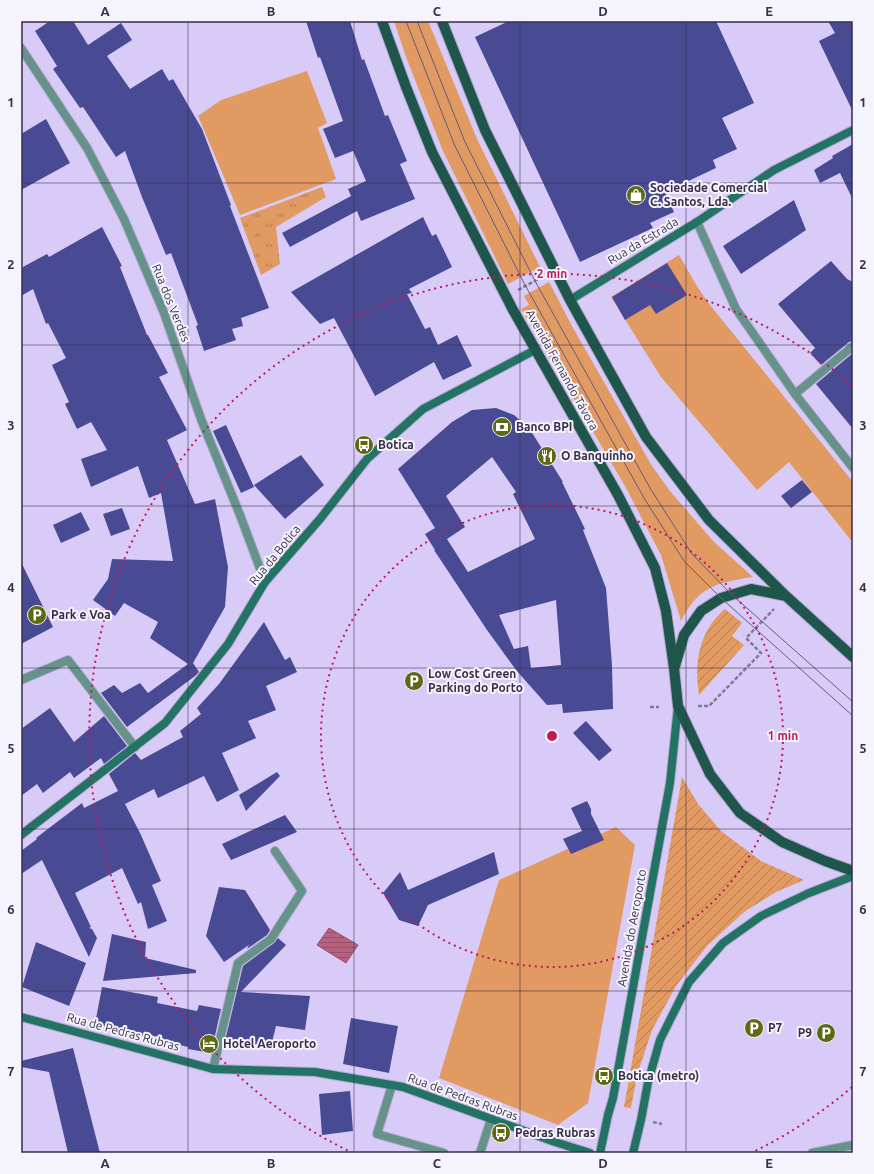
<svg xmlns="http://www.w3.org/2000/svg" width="874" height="1174" font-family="Ubuntu,sans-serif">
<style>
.grass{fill:#e09a62}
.park{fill:url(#park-tufts)}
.garden{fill:url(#garden-furrows)}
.water{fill:url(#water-rules);stroke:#91516f}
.building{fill:#484b94;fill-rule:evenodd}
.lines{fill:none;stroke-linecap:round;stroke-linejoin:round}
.lane-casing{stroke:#b5a8d2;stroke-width:10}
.street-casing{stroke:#b5a8d2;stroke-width:10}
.secondary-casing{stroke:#b5a8d2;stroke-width:10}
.primary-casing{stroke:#b5a8d2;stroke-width:12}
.path{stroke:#83789c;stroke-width:2.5;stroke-dasharray:4 2;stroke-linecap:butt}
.lane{stroke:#659389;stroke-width:8}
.street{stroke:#659389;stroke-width:8}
.secondary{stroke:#237365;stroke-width:8}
.primary{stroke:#1f564b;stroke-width:10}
.tram{stroke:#665b7d;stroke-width:1}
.grid{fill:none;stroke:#372e4b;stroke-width:1;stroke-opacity:0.55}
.ring{fill:none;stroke:#c2185b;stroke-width:2;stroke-dasharray:2 4}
.labels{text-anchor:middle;stroke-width:4;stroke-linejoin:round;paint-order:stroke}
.poi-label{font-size:12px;font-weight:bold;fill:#372e4b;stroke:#f5f3fb;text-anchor:start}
.street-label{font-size:12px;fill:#372e4b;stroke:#f5f3fb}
.centre{fill:#c2185b;stroke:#f5f3fb;stroke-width:2}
.ring-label{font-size:12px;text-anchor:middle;font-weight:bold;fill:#c2185b;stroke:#f5f3fb;stroke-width:4;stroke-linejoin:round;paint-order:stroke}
.neatline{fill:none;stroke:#372e4b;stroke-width:1.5}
.grid-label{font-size:13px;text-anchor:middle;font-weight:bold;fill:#372e4b}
</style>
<defs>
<pattern id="park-tufts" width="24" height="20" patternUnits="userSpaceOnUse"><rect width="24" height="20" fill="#e09a62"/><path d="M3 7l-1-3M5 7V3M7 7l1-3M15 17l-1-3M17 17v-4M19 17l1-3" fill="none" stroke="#b67e53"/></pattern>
<pattern id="garden-furrows" width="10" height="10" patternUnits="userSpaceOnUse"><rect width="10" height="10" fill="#e09a62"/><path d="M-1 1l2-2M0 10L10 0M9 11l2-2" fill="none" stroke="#b67e53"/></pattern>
<pattern id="water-rules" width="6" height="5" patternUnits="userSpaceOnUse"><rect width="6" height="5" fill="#b8607f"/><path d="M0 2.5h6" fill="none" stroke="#96506a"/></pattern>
</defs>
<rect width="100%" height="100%" fill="#d9cbf8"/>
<path class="grass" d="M394 21H428L478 141 540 267 508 284 443 151 406 57Z
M307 71 327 123 318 128 336 179 240 215 198 116 221 100Z
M679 255 698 288 710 305 853 482V543L789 462 757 490 661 377 611 297Z
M549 282 573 328 652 466 670 491 714 542 753 577C716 583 699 586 681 621L661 555 625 486 521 309 529 305 524 296Z
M616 827 635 845 588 1103 558 1125 439 1078 499 880Z"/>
<path class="park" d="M322 187 326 197 276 227 280 264 261 275 240 218Z"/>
<path class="garden" d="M725 609 742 623 732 636 744 645 699 695C694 662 699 631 725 609Z
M682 777 698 804 721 831 761 861 804 880 776 892 744 912 707 946 676 986 652 1030 637 1075 631 1108 624 1107Z"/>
<path class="water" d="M329 928 358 945 346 963 317 945Z"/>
<path class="building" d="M50 21H73L88 45 121 23 132 40 107 56 130 89 162 69 169 81 173 79 202 129 231 205 230 206 269 308 241 318 243 326 232 329 236 340 204 351 196 326 198 325 171 253 166 255 142 197 125 151 116 157 83 107 80 108 53 69 57 66 35 31Z
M306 21H350L362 60 364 59 385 116 388 115 407 161 400 164 415 199 361 221 357 211 290 247 282 233 351 196 348 189 366 181 353 151 335 158 323 129 343 121 320 57 318 58Z
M509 21H716L754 103 722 118 737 149 713 160 716 168 665 192 674 212 650 223 653 228 580 262 475 37Z
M828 21H853V112L819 41 835 33Z
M46 119 70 163 21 190V134Z
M853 144V200L840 173 820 183 814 170 833 158 832 156Z
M794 200 806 230 741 274 723 246Z
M423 217 432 236 436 234 452 267 409 289 412 293 407 294 425 329 430 327 438 345 457 335 472 366 443 380 434 362 375 396 334 318 320 324 291 292Z
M102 227 122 266 120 267 147 335H148L168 373 159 377 187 430 167 440 195 504 215 499 228 567 225 607 193 663 199 672 195 676 127 727 101 693 114 685 122 693 140 683 148 693 188 664 150 638 158 622 124 603 115 616 93 600 108 579 112 559 173 561 161 493 149 498 138 466 91 487 81 459 107 450 91 422 77 429 65 404 69 402 52 365 66 358 48 323 46 324 33 289 21 296V268L47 254 49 257Z
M831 261 847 279 853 282V341L849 342 821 365 810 353 815 348 778 304Z
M667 263 687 295 656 314 650 305 625 320 612 297Z
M853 353V429L816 384Z
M496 408 514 415 529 428 563 482H562L585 529 583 530 606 588 612 665 613 709 563 713 562 704 547 705 516 670 487 630 434 550H435L425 534 435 528 398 469 452 422 472 410ZM492 457 516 492 513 494 535 539 468 572 447 539 465 527 446 496ZM556 600 561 665 531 668 528 646 514 649 499 615Z
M226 425 254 487 241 493 213 431Z
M301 455 324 485 285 519 254 485Z
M802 480 812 492 791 508 781 496Z
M122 508 130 529 111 536 103 514Z
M81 512 90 530 61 543 53 525Z
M21 562 53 627 21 644Z
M264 622 285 660 290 657 297 672 266 686 276 710 248 721 256 738 222 753 239 790 217 802 204 776 158 798 154 789 125 804 122 798 141 835 161 881 152 885 167 921 148 929 141 902 138 904 122 868 75 893 91 927 89 928 92 929 97 938 89 957 42 860 21 874V851L37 839 36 838 82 803 84 808 118 791 109 774 135 753 141 760 183 737 180 731 201 714 197 708 219 684Z
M50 708 74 742 104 716 127 746 104 764 101 758 74 778 70 772 43 793 37 784 21 796V729Z
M586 721 612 750 599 761 573 733Z
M277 772 280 776 246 811 239 795Z
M587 801 591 809V814L604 840 571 854 563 839 582 831 571 808Z
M285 815 297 832 231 860 222 844Z
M494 852 499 874 428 905 418 926 399 920 383 893 400 872 408 890Z
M219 887 245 890 270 930 267 935 247 949 249 945 224 962 206 936Z
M112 934 146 942 145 958 196 970V973L103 981Z
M278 938 286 945 241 992 310 996 305 1030 276 1026 271 1046 225 1041 243 966 274 943Z
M36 942 86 963 69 1006 22 987Z
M102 987 158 997 157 1003 197 1011 199 1005 221 1009 211 1053 188 1049V1047L95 1024Z
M351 1018 398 1026 389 1073 343 1064Z
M73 1048 100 1153H68L49 1072 21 1067V1061Z
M350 1091 353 1131 322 1135 319 1094Z"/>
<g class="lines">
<g class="lane-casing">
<path id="lane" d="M697 222 736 309 795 394 853 468
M795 394 853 346
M21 680 68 660 135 747
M213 1069 238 963 271 939 302 891 275 851
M392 1085 377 1134 444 1153
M480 1153 491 1119
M812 1153 853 1145"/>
</g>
<g class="street-casing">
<path id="street" d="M21 48 87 148 124 219 164 313 201 419 240 515 265 582"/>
</g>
<g class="secondary-casing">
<path id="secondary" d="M570 300 697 222 774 170 853 130
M21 835 165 723 228 644 265 582 320 519 367 459 423 409 535 350
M21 1017 213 1069 315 1072 403 1087 555 1142 590 1153
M600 1153 608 1115 613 1098 670 783 678 706
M633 1153 641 1120 648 1082 660 1040 689 982 723 943 761 916 809 893 853 876"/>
</g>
<g class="primary-casing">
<path id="primary" d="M382 21 406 87 432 152 513 310 618 495 655 568 666 611 674 668 678 706 710 774 740 813 782 842 825 861 853 871
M442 21 485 130 570 300 646 437 709 520 786 596 853 657
M675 666 684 635 701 611 721 598 751 589 786 596"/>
</g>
<path class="path" d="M518 290 542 277
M698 706H709L761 653 746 638 774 609
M650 707H659
M653 1122 662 1124"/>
<use href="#lane" class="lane"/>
<use href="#street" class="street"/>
<use href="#secondary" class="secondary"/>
<use href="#primary" class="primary"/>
<path class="tram" d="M406 21 455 146 525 285 644 498 684 561 721 598 853 716
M417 21 465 142 535 281 650 488 692 554 731 594 853 702"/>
</g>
<path class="grid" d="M188 21V1153M354 21V1153M520 21V1153M686 21V1153M21 183H853M21 345H853M21 506H853M21 668H853M21 829H853M21 991H853"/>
<g class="ring">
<circle cx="552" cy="736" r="231"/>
<path d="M852 1087A462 462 0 0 1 751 1153M353 1153A462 462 0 1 1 852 385"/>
</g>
<defs>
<g id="shop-disc" transform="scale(1)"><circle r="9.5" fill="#5d6a13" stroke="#f5f3fb"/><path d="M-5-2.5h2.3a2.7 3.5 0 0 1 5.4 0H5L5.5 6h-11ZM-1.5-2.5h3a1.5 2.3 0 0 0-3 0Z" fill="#fff"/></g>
<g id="bank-disc" transform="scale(1)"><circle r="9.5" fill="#5d6a13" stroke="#f5f3fb"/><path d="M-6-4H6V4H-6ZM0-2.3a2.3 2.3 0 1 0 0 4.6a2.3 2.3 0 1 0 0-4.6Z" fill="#fff"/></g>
<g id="bus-disc" transform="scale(1)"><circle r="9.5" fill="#5d6a13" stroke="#f5f3fb"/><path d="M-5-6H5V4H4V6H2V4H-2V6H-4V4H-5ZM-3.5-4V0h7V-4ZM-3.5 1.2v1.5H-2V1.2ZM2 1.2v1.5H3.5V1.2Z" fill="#fff"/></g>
<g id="restaurant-disc" transform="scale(1)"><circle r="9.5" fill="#5d6a13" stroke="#f5f3fb"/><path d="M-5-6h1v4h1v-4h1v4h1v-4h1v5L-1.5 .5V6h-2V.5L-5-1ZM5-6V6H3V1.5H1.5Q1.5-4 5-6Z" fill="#fff"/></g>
<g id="parking-disc" transform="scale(1)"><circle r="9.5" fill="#5d6a13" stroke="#f5f3fb"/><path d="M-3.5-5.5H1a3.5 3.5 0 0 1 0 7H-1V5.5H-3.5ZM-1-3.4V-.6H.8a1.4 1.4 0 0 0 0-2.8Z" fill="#fff"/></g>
<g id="hotel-disc" transform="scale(1)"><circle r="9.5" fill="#5d6a13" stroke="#f5f3fb"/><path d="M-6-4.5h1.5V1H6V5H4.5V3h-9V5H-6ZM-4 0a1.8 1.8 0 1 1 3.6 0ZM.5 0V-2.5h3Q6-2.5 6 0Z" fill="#fff"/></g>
</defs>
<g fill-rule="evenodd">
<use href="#shop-disc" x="636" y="195"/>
<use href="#bank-disc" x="502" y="427"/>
<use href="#bus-disc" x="364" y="445"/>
<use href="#restaurant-disc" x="547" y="456"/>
<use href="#parking-disc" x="37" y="615"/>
<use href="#parking-disc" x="414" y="681"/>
<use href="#parking-disc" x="754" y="1028"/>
<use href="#parking-disc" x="826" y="1033"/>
<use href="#hotel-disc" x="209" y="1044"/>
<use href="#bus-disc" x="604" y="1076"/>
<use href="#bus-disc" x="501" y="1133"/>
</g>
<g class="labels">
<g class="poi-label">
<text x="650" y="192">Sociedade Comercial<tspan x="650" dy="14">C. Santos, Lda.</tspan></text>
<text x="516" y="431">Banco BPI</text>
<text x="378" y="449">Botica</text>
<text x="561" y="460">O Banquinho</text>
<text x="51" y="619">Park e Voa</text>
<text x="428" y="678">Low Cost Green<tspan x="428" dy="14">Parking do Porto</tspan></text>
<text x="768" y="1032">P7</text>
<text x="812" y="1037" text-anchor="end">P9</text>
<text x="223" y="1048">Hotel Aeroporto</text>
<text x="618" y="1080">Botica (metro)</text>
<text x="515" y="1137">Pedras Rubras</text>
</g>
<g class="street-label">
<text transform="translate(643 241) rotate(-31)" y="4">Rua da Estrada</text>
<text transform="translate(171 303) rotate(68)" y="4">Rua dos Verdes</text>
<text transform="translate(562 370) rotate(61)" y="4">Avenida Fernando Távora</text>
<text transform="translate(275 555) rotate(-51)" y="4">Rua da Botica</text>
<text transform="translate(632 928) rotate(-80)" y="4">Avenida do Aeroporto</text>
<text transform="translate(123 1032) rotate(15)" y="4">Rua de Pedras Rubras</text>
<text transform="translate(463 1097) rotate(20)" y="4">Rua de Pedras Rubras</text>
</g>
</g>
<circle cx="552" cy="736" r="6" class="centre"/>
<g class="ring-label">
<text x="552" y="278">2 min</text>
<text x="783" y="740">1 min</text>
</g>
<rect width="874" height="1174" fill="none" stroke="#f5f3fb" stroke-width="44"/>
<rect x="22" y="22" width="830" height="1130" class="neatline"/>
<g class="grid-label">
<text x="105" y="16">A</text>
<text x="271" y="16">B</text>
<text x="437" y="16">C</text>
<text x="603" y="16">D</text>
<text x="769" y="16">E</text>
<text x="11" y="107">1</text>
<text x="863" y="107">1</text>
<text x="11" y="269">2</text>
<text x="863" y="269">2</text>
<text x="11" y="430">3</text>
<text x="863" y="430">3</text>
<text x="11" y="592">4</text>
<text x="863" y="592">4</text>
<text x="11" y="753">5</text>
<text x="863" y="753">5</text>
<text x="11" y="914">6</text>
<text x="863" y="914">6</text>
<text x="11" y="1076">7</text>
<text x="863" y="1076">7</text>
<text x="105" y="1168">A</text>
<text x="271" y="1168">B</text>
<text x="437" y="1168">C</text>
<text x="603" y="1168">D</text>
<text x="769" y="1168">E</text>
</g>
</svg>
